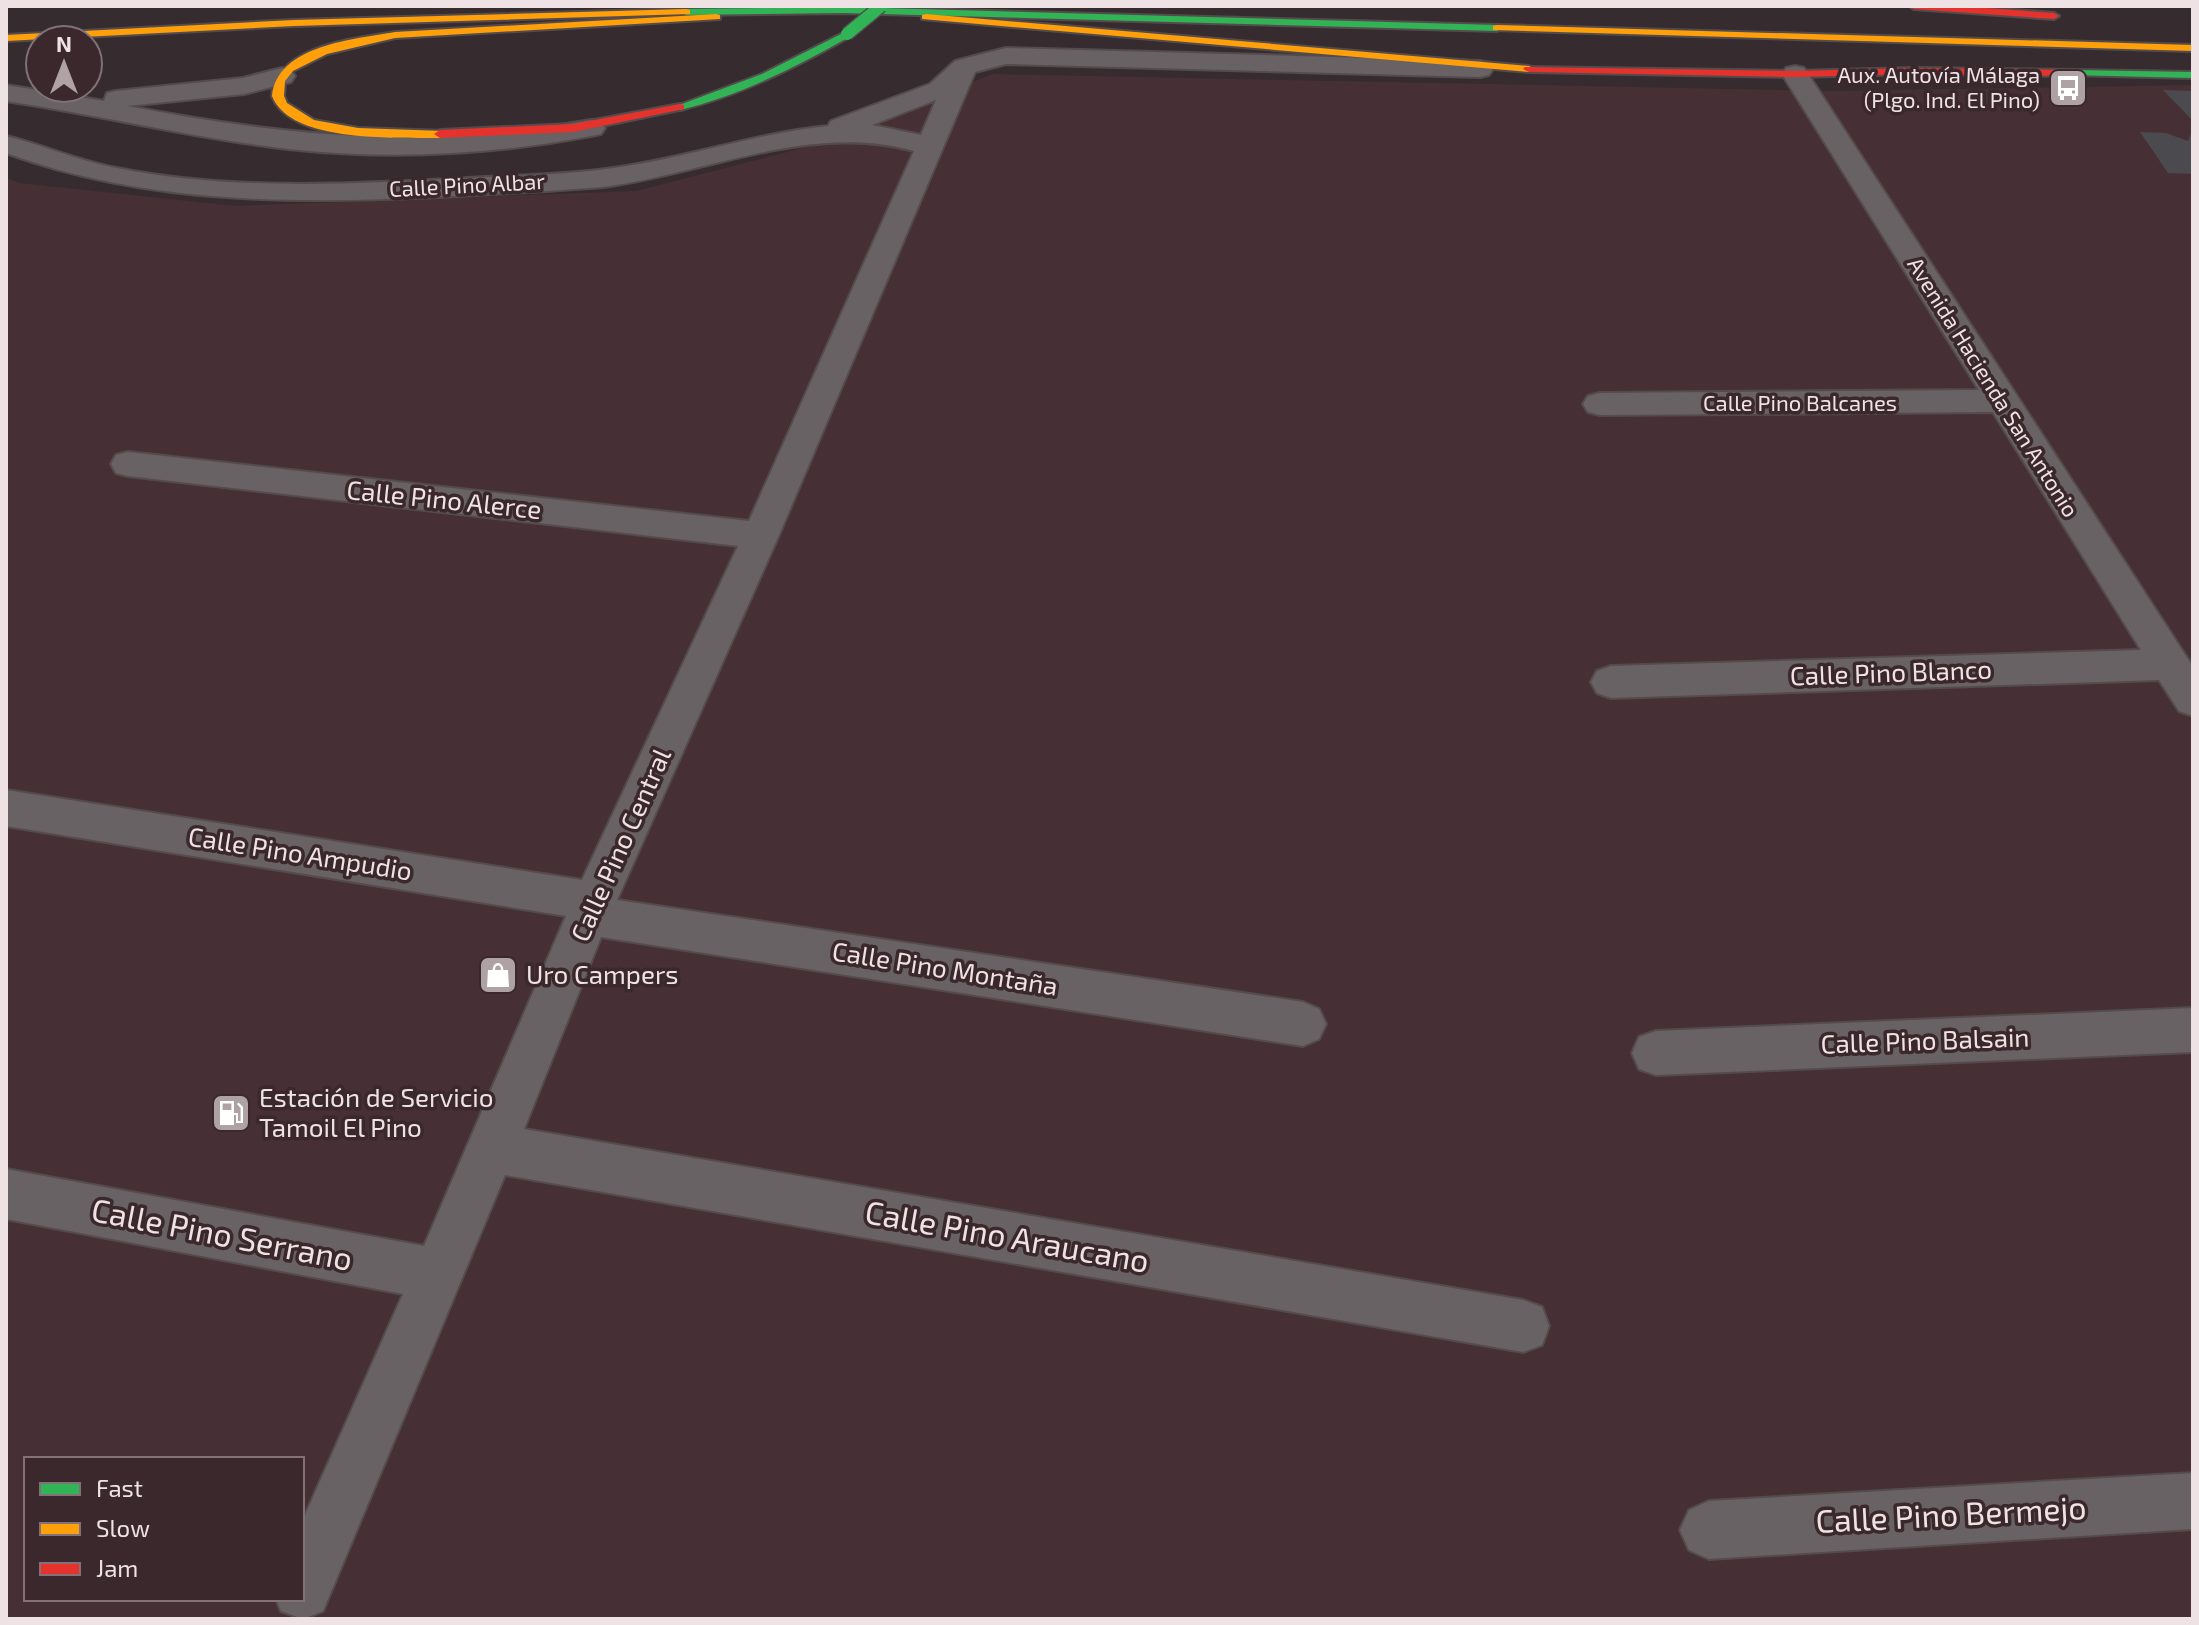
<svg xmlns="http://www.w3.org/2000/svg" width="2199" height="1625" font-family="'Exo 2',sans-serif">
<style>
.built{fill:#462f35;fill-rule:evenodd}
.building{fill:#4b4a4e}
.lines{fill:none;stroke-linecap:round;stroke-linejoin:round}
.street-casing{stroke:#544b4d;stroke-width:4}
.fast-casing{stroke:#544b4d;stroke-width:4}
.slow-casing{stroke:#544b4d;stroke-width:4}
.jam-casing{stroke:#544b4d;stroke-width:4}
.street{fill:#696264;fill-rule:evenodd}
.fast{fill:#30b455;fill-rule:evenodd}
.slow{fill:#ff9f0a;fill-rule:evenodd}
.jam{fill:#e5322d;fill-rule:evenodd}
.fast-bridge-casing{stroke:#544b4d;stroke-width:15;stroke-linecap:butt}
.fast-bridge{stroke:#30b455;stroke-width:12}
.labels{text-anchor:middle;stroke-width:7;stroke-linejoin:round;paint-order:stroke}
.far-poi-label{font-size:22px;fill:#eee2e5;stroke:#3a282d;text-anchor:end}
.far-street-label{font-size:22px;fill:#eee2e5;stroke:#3a282d}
.street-label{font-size:26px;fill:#eee2e5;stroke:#3a282d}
.poi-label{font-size:26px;fill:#eee2e5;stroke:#3a282d;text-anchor:start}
.near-street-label{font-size:32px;fill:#eee2e5;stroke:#3a282d}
</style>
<rect width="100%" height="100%" fill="#362c2f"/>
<path class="built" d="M992 74 1830 91 2193 85V1619H6V178L20 183 235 206 636 191 841 138ZM26 1459H302V1599H26Z"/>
<path class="building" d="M2163 90 2193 91V121Z
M2193 128V174L2168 173 2140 132 2166 133 2188 141Z"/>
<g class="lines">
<g class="street-casing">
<path id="street" d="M1006 48 1480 61 1489 63 1493 69 1489 75 1480 77 1006 64 975 72 779 535 617 900 1303 1002 1319 1009 1326 1024 1319 1039 1303 1046 601 937 524 1129 1523 1300 1542 1307 1549 1326 1542 1345 1523 1352 505 1175 323 1611 303 1619 281 1611 276 1599H302V1522L403 1294 6 1219V1169L424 1246 566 916 6 826V790L582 880 738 546 128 476 116 473 111 464 116 455 128 452 749 521 914 151C811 122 705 174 603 187 555 191 506 193 457 196 305 204 151 206 6 153V136C43 145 78 161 117 168 231 191 352 184 468 178 518 175 570 175 620 167 690 157 757 133 828 126L831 121 930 84 955 61ZM936 100 921 135 872 125Z
M1795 66 1804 68 1808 74 2193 667V716L2179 711 2159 680 1611 698 1597 693 1591 682 1597 671 1611 666 2141 650 1993 412 1600 415 1588 412 1583 404 1588 396 1600 393 1979 390 1782 74 1786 68Z
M282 68 291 70 295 76 291 82 244 94 127 106C289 137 428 150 591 120L601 122 605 128 601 134 591 136C491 155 390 160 288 149 193 138 100 115 6 101V85L104 101 107 93 116 91 243 78Z
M2193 1008V1052L1656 1075 1639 1069 1632 1053 1639 1037 1656 1031Z
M2193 1473V1529L1709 1559 1689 1550 1680 1530 1689 1510 1709 1501Z"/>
</g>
<g class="fast-casing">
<path id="fast" d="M844 7 1497 25 1502 28 1497 31 844 13 686 15 681 12 686 9Z
M847 31 852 34 851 36C796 67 741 95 680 110L674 107 762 74Z
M2074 70 2193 72V78L2070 75 2068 73Z"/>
</g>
<g class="slow-casing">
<path id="slow" d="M686 9 690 10V14L294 26 6 41V35L294 20Z
M716 14 720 15V19L395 38 327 54 293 71 285 81 284 96 287 103 314 120 358 128 444 131 446 134 440 138C398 137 291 144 272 96 277 45 355 39 395 32Z
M926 14 1529 66 1535 69 1529 72 922 19V15Z
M1497 25 2193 45V51L1493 30V26Z"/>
</g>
<g class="jam-casing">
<path id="jam" d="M1909 6H1959L2054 13 2059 16 2054 19 1914 9Z
M1525 67 1795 71 1914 68 2074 70 2080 73 2074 76 1914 74 1795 77 1529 72 1523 69Z
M680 104 684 105V109L573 132 440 138 434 134 440 130 573 124Z"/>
</g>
<use href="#street" class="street"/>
<use href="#fast" class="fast"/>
<use href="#slow" class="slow"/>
<use href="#jam" class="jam"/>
<g class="fast-bridge-casing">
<path id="fast-bridge" d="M847 34 881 6"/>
</g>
<use href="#fast-bridge" class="fast-bridge"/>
</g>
<defs>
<g id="bus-square" transform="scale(2)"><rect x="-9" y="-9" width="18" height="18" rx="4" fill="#aea2a5" stroke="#3a282d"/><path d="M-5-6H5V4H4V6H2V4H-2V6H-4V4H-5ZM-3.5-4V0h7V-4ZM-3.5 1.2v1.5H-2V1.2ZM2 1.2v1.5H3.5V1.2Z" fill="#fff"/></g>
<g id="shop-square" transform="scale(2)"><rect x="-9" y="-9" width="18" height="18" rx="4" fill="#aea2a5" stroke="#3a282d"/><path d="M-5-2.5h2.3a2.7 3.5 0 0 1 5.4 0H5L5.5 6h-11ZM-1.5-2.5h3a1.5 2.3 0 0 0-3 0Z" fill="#fff"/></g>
<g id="fuel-square" transform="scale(2)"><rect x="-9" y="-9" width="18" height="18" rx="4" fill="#aea2a5" stroke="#3a282d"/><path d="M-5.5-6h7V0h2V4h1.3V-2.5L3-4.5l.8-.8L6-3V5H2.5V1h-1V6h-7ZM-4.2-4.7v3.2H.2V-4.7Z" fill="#fff"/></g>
</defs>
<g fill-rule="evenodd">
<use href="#bus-square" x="2068" y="88"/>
<use href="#shop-square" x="498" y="975"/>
<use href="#fuel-square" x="231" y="1113"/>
</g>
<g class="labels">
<g class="far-poi-label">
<text x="2040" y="83">Aux. Autovía Málaga<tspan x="2040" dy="25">(Plgo. Ind. El Pino)</tspan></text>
</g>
<g class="far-street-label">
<text transform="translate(467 185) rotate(-3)" y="8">Calle Pino Albar</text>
<text transform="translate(1993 387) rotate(58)" y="8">Avenida Hacienda San Antonio</text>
<text x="1800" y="411">Calle Pino Balcanes</text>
</g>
<g class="street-label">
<text transform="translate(444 500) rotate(6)" y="9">Calle Pino Alerce</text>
<text transform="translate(1891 673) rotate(-2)" y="9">Calle Pino Blanco</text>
<text transform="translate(621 845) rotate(-66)" y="9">Calle Pino Central</text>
<text transform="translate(300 854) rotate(9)" y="9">Calle Pino Ampudio</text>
<text transform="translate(945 969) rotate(9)" y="9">Calle Pino Montaña</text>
<text transform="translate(1925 1041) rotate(-2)" y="9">Calle Pino Balsain</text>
</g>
<g class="poi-label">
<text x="526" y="984">Uro Campers</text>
<text x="259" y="1107">Estación de Servicio<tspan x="259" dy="30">Tamoil El Pino</tspan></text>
</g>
<g class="near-street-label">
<text transform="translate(222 1235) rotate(11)" y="11">Calle Pino Serrano</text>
<text transform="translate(1007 1237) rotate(10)" y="11">Calle Pino Araucano</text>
<text transform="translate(1951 1515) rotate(-3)" y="11">Calle Pino Bermejo</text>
</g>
</g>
<rect width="2199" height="1625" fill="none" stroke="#eee2e5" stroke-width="16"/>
<rect x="24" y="1457" width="280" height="144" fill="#3a282d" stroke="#827277" stroke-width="2"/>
<rect x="40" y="1483" width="40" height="12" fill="#30b455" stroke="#827277" stroke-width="2"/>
<text x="96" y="1497" font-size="24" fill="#eee2e5">Fast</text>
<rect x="40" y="1523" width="40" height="12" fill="#ff9f0a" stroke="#827277" stroke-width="2"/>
<text x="96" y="1537" font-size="24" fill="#eee2e5">Slow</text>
<rect x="40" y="1563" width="40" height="12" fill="#e5322d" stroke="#827277" stroke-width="2"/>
<text x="96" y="1577" font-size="24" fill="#eee2e5">Jam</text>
<g transform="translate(64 64)"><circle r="38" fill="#3a282d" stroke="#827277" stroke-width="2"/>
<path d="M0-6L14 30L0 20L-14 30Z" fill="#aea2a5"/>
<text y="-12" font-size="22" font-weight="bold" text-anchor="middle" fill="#eee2e5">N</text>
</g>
</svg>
